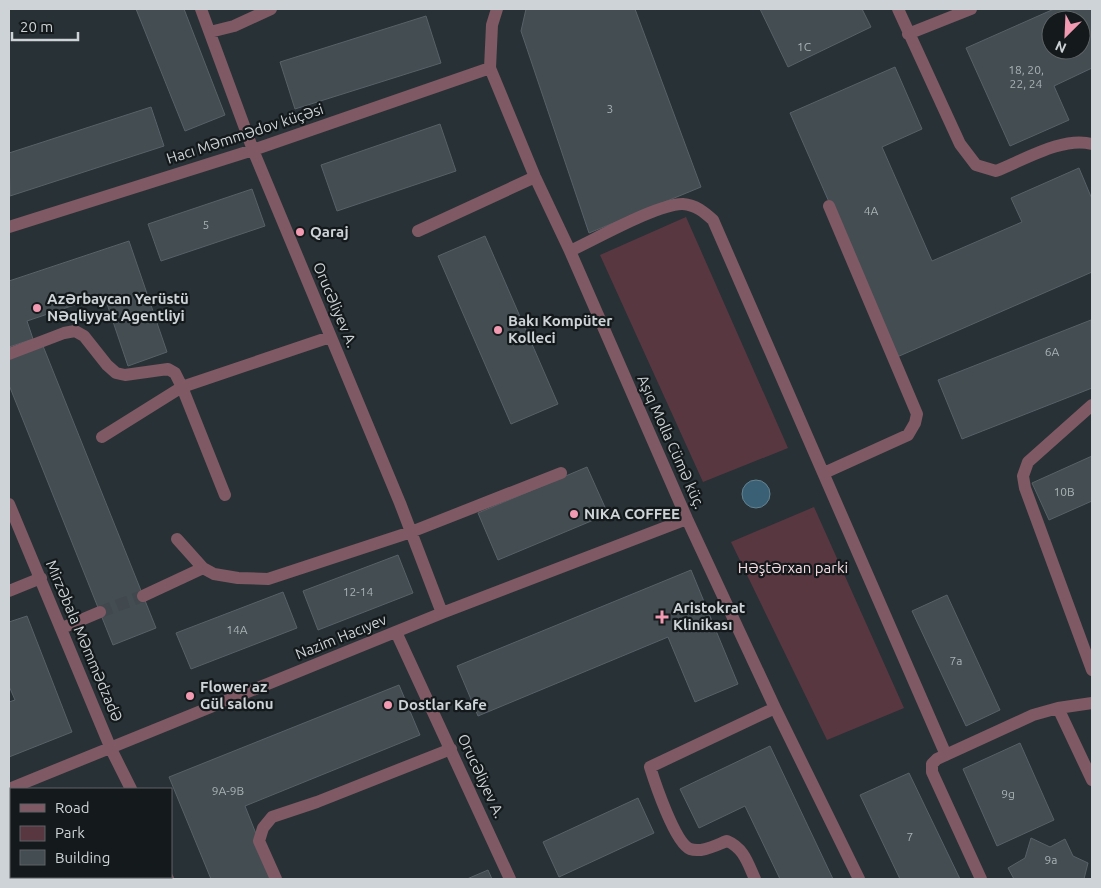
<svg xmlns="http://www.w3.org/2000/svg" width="1101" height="888" font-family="Ubuntu,sans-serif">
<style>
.green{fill:#593740}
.water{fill:#396074;stroke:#658291}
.building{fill:#434d52;stroke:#576167;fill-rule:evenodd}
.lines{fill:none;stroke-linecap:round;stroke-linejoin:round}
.minor-tunnel{stroke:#41494e;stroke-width:12;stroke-dasharray:12 6;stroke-linecap:butt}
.minor{stroke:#7f5963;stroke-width:12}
.poi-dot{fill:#f19ab1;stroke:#14191b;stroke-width:2}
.labels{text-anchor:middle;stroke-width:4.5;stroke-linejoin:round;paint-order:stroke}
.number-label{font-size:12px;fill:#aab2b5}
.street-label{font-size:15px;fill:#cdd3d6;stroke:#14191b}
.poi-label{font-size:15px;font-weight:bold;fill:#cdd3d6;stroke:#14191b;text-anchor:start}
.park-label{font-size:15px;fill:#f9dbe2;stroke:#14191b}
</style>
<rect width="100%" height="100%" fill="#283136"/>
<path class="green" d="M686 217 788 448 703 482 600 255Z
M814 507 904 708 827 740 731 542Z
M11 822V877H131L132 879H9V823Z"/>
<path class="water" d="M742 494a14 14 0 1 1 28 0a14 14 0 1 1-28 0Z"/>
<path class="building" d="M136 9H184L225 115 185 131Z
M526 9H635L701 187 589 233 521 31Z
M760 9H862L871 27 788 67Z
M1054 9H1092V68L1054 86 1069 120 1010 146 966 48ZM1051 20H1081V50H1051Z
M426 16 441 63 295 109 280 62Z
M895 67 922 129 882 147 932 261 1022 222 1011 198 1079 168 1092 199V272L897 357 790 113Z
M151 107 164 146 10 196 9 153Z
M440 124 456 171 337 211 321 165Z
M252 189 265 226 161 261 148 224Z
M485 236 558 404 511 424 438 256Z
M129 241 167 352 128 366 104 295 27 321 33 339 9 347V281Z
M1091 320 1092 388 962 439 938 380Z
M43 346 156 628 113 645 9 385V359Z
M1092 456V501L1049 520 1032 483Z
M587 467 608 514 498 560 478 513Z
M398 555 413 593 318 630 303 591Z
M691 570 738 684 695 702 668 637 478 716 457 666Z
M283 592 297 628 191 669 176 633Z
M947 595 1000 710 966 726 912 611Z
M27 616 72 732 9 757V702L15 700 9 686V622Z
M399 685 420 735 245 806 274 879H211L169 777Z
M1020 743 1054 820 997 846 963 769Z
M770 746 833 879H780L745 806 699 828 680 789Z
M909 773 960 879H900L860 795Z
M638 798 654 833 559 877 543 842Z
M1031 838 1050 847 1065 839 1073 856 1088 863 1084 879H1014L1008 868 1025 858Z
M488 870 492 879H467Z"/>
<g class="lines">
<path class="minor-tunnel" d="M100 612 143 596"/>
<path class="minor" d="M201 9 253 150 400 503 442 613
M497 9 492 25 490 68 535 177 570 251 687 519 775 708 859 879
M898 9 960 144 976 165 996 171C1024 160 1063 136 1092 144
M210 32 234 26 271 9
M908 34 971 9
M9 227 253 150 490 68
M418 231 535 177
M570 251C594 240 659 203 683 204 696 205 704 212 713 220L946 755
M9 354 64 333 75 331 84 336 107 365 116 373 125 375 168 369 175 373 182 387 102 437
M1092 405 1028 462 1023 476 1025 488 1092 670
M824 473 908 435 915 423 917 414 829 206
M225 495 182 387 330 337
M9 504 111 749 131 789
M177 539 203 568 214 574 238 578 268 579 411 532 561 473
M9 591 41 578
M143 596 203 568
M62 628 100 612
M396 632 510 879
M1092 703 1058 708 1092 780
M9 789 442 613 687 519
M167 877 168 879
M276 879 259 841 263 828 272 817 317 802 451 749
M755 879C748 864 744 848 727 841 716 845 702 853 690 849 675 843 655 783 650 767L775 708
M981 879 932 772V764L937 759 1033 715 1058 708"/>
</g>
<g class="poi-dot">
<circle cx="300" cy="232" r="5"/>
<circle cx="37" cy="308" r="5"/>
<circle cx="498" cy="330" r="5"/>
<circle cx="574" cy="514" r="5"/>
<path d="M659.5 609.5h5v5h5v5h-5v5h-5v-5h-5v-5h5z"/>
<circle cx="190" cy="696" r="5"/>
<circle cx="388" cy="705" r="5"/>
</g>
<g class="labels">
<g class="number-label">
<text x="804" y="51">1С</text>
<text x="1026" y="74">18, 20,<tspan x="1026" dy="14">22, 24</tspan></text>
<text x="610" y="113">3</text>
<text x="871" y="215">4A</text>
<text x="206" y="229">5</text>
<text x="1052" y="356">6A</text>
<text x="1064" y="496">10B</text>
<text x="358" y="596">12-14</text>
<text x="237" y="634">14A</text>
<text x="956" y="665">7a</text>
<text x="228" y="795">9A-9B</text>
<text x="1008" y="798">9g</text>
<text x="910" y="841">7</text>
<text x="1051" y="864">9a</text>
</g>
<g class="street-label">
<text transform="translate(245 134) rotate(-18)" y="5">Hacı Məmmədov küçəsi</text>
<text transform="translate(335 305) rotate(67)" y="5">Orucəliyev A.</text>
<text transform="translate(671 442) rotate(66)" y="5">Aşıq Molla Cümə küç.</text>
<text transform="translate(341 637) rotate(-22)" y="5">Nazim Hacıyev</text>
<text transform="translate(84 641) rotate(67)" y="5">Mirzəbala Məmmədzadə</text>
<text transform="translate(481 776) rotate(65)" y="5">Orucəliyev A.</text>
</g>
<g class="poi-label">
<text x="310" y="237">Qaraj</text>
<text x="47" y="304">Azərbaycan Yerüstü<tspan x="47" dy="17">Nəqliyyat Agentliyi</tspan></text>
<text x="508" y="326">Bakı Kompüter<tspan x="508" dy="17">Kolleci</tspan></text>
<text x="584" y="519">NIKA COFFEE</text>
<text x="673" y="613">Aristokrat<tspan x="673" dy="17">Klinikası</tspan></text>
<text x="200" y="692">Flower az<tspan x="200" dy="17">Gül salonu</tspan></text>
<text x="398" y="710">Dostlar Kafe</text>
</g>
<g class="park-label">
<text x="793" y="573">Həştərxan parki</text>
</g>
</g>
<rect width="1101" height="888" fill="none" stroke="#cdd3d6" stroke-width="20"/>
<rect x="10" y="788" width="162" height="90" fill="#14191b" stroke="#5e6366"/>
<rect x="20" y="804" width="25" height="8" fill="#7f5963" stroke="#5e6366"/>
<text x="55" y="813" font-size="15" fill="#cdd3d6">Road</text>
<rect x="20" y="826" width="25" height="15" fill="#593740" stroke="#5e6366"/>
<text x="55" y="838" font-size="15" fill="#cdd3d6">Park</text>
<rect x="20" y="850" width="25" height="15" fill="#434d52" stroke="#5e6366"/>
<text x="55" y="863" font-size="15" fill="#cdd3d6">Building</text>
<g transform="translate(1066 35) rotate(204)"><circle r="24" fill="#14191b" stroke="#5e6366"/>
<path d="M0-4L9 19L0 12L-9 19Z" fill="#f19ab1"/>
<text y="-8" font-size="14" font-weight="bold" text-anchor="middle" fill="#cdd3d6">N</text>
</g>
<path d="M12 32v8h66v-8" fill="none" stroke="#cdd3d6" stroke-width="2.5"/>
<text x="20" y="32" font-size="15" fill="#cdd3d6" stroke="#14191b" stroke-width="4" paint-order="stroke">20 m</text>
</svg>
